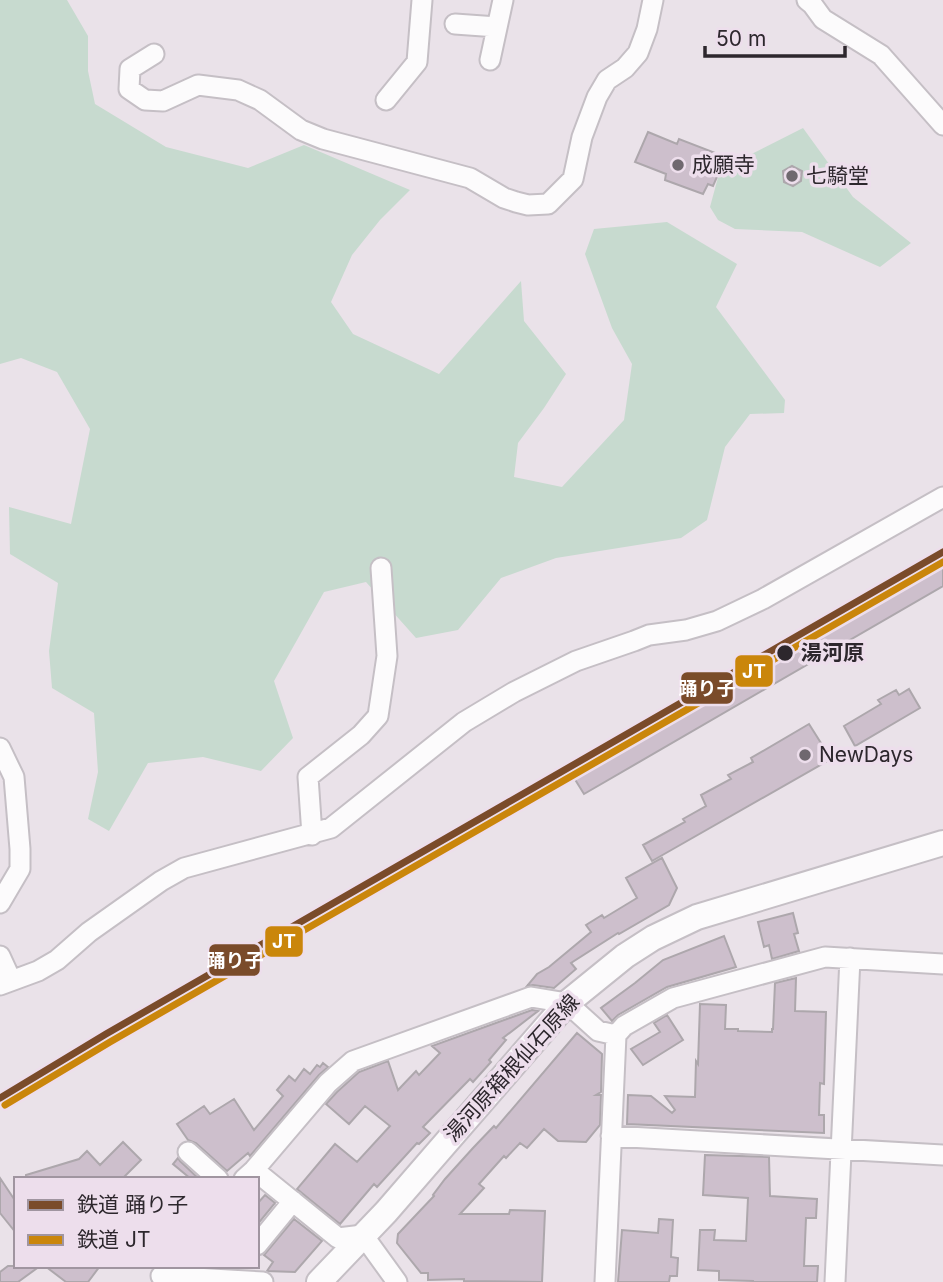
<svg xmlns="http://www.w3.org/2000/svg" width="943" height="1282" font-family="Inter,'Noto Sans JP',sans-serif">
<style>
.green{fill:#c7dacf}
.building{fill:#cdbfcc;stroke:#ada7ac;stroke-width:2}
.lines{fill:none;stroke-linecap:round;stroke-linejoin:round}
.minor-casing{stroke:#c5bfc5;stroke-width:23}
.major-casing{stroke:#c5bfc5;stroke-width:28}
.minor{stroke:#fcfbfc;stroke-width:19}
.major{stroke:#fcfbfc;stroke-width:24}
.rail-1-casing{stroke:#eddeec;stroke-width:12}
.rail-2-casing{stroke:#eddeec;stroke-width:12}
.rail-1{stroke:#7a4b2a;stroke-width:7}
.rail-2{stroke:#ca860b;stroke-width:7}
.poi-dot{fill:#6f686f;stroke:#eddeec;stroke-width:2.5}
.stop-dot{fill:#2d272d;stroke:#eddeec;stroke-width:2.5}
.labels{text-anchor:middle;stroke-width:7;stroke-linejoin:round;paint-order:stroke}
.poi-label{font-size:21px;fill:#2d272d;stroke:#eddeec;text-anchor:start}
.stop-label{font-size:21px;font-weight:bold;fill:#2d272d;stroke:#eddeec;text-anchor:start}
.street-label{font-size:21px;fill:#2d272d;stroke:#eddeec}
.line-badge{stroke:#eddeec;stroke-width:2.5}
.badge-label{font-size:19px;text-anchor:middle;font-weight:bold;fill:#fff}
</style>
<rect width="100%" height="100%" fill="#eae2e9"/>
<path class="green" d="M0 0H67L88 36V71L95 104 166 147 248 168 304 145 410 190 380 220 352 255 331 302 353 334 439 374 521 281 524 321 566 374 544 408 518 443 514 477 562 487 624 420 632 364 612 328 585 254 594 229 667 222 737 264 716 307 785 400 784 413 750 414 725 447 707 520 681 538 556 558 501 578 458 630 416 638 366 582 324 592 274 681 293 738 261 771 203 757 148 763 109 831 88 819 98 772 94 713 52 688 49 651 58 583 10 554 9 507 71 524 90 429 57 372 21 358 0 364Z
M803 128 853 197 911 243 880 267 802 232 735 229 718 220 710 207 720 170Z"/>
<path class="building" d="M648 132 677 144 679 139 718 154 714 167 720 170 713 186 708 184 703 194 665 180 666 174 635 162Z
M792 166 802 171 801 181 793 186 784 182 783 171Z
M943 557V586L584 794 571 773Z
M909 689 920 708 855 746 844 726 881 704 878 700 896 690 899 695Z
M809 724 831 759 652 861 643 845 685 822 683 819 706 806 701 795 731 779 728 775 753 762 751 758Z
M662 858 677 888 669 905 619 934 618 933 571 963 576 969 554 988 533 985 527 986 537 974 549 967 591 932 586 925 602 915 604 918 637 898 626 878Z
M793 913 798 933 794 934 799 951 772 959 769 945 764 947 758 922Z
M724 936 736 967 667 987 618 1015 612 1021 601 1008 635 983 663 960Z
M796 978 795 1011 826 1012 824 1084 820 1083 819 1115H824V1133L627 1124 628 1095 651 1096 672 1113 675 1110 665 1096 695 1097 696 1061 698 1064 700 1004 726 1005 725 1029H738V1031L772 1032V1029H773L775 983Z
M532 1010 538 1011 503 1038 506 1040 489 1060 491 1062 473 1082 470 1079 423 1127 430 1133 419 1144 417 1143 377 1187 374 1184 340 1224 297 1189 335 1144 357 1162 390 1126 365 1106 349 1124 326 1104 337 1092 359 1072 388 1061 398 1090 416 1071 419 1075 440 1053 432 1046Z
M667 1015 683 1040 643 1065 631 1049 660 1032 654 1023Z
M577 1033 602 1054 601 1092 596 1095H601L600 1125 586 1142 558 1141 544 1129 527 1148 520 1143 506 1158 504 1156 479 1184 484 1188 460 1214H509L510 1210 545 1211 542 1282 464 1281V1279L428 1280V1273H421L397 1243 398 1234 434 1196 433 1195 445 1179 473 1148 494 1126 496 1128Z
M323 1063 328 1067 319 1075 250 1156 248 1153 227 1171 196 1143 188 1140 177 1124 204 1106 210 1114 234 1099 254 1130 283 1096 277 1090 289 1076 295 1081 304 1069 310 1074 317 1065 320 1067Z
M123 1142 141 1160 122 1179H26V1175L79 1159 87 1151 100 1165Z
M705 1155 769 1157 770 1196 817 1199 816 1218H806L804 1266H818L817 1282H753V1281L719 1280V1271L698 1270 700 1230H715L714 1240 746 1241 748 1198 703 1195Z
M178 1158 180 1161 199 1179H191L173 1164Z
M0 1178 16 1202V1233L0 1213Z
M265 1195 275 1203 257 1225V1204Z
M294 1219 322 1241 295 1272 267 1271 273 1262 264 1255Z
M659 1219 673 1220 671 1257 678 1258 677 1276H670L669 1282H618L622 1230 658 1233Z
M8 1266H40L18 1282H0V1272Z
M45 1266H100L88 1282H66Z"/>
<g class="lines">
<g class="minor-casing">
<path id="minor" d="M807 0 812 4 823 19 881 55 943 125
M455 24 497 27
M154 54 130 69 129 89 145 100 163 101 198 85 238 90 260 100 301 130 323 139 470 178 504 198 516 202 528 205 548 204 573 179 582 137 597 97 607 80 625 68 638 53 647 29 653 0
M490 60 503 0
M386 100 417 62 422 0
M0 748 14 777 20 849V869L0 903
M312 835 308 777 361 735 378 716 387 656 381 568
M0 956 11 980
M0 985 38 971 57 960 89 932 161 881 184 868 331 828 464 722 514 692 576 661 634 641 649 635 686 630 717 621 763 599 943 497
M611 1136 943 1155
M188 1152 218 1179
M254 1170 338 1238 363 1235 397 1282
M244 1179 254 1170 328 1083 353 1061 531 997 567 1003 598 1031 616 1035
M257 1245 293 1201
M161 1276 263 1282
M605 1282 616 1035 624 1026 673 998 825 957 943 964
M835 1282 850 958"/>
</g>
<g class="major-casing">
<path id="major" d="M319 1282 386 1212 567 1003 625 956 653 938 697 917 943 843"/>
</g>
<use href="#minor" class="minor"/>
<use href="#major" class="major"/>
<g class="rail-1-casing">
<path id="rail-1" d="M0 1098 106 1034 943 552"/>
</g>
<g class="rail-2-casing">
<path id="rail-2" d="M5 1105 110 1042 943 562"/>
</g>
<use href="#rail-1" class="rail-1"/>
<use href="#rail-2" class="rail-2"/>
</g>
<g class="poi-dot">
<circle cx="678" cy="165" r="7"/>
<circle cx="792" cy="176" r="7"/>
<circle cx="805" cy="755" r="7"/>
</g>
<circle class="stop-dot" cx="785" cy="653" r="9"/>
<g class="labels">
<g class="poi-label">
<text x="692" y="172">成願寺</text>
<text x="806" y="183">七騎堂</text>
<text x="819" y="762">NewDays</text>
</g>
<g class="stop-label">
<text x="801" y="660">湯河原</text>
</g>
<g class="street-label">
<text transform="translate(512 1068) rotate(-48)" y="7">湯河原箱根仙石原線</text>
</g>
</g>
<g class="line-badge">
<rect x="734" y="654" width="40" height="34" rx="7" fill="#ca860b"/>
<rect x="680" y="671" width="54" height="34" rx="7" fill="#7a4b2a"/>
<rect x="264" y="925" width="40" height="33" rx="7" fill="#ca860b"/>
<rect x="208" y="943" width="53" height="34" rx="7" fill="#7a4b2a"/>
</g>
<g class="badge-label">
<text x="754" y="678">JT</text>
<text x="707" y="695">踊り子</text>
<text x="284" y="948">JT</text>
<text x="235" y="967">踊り子</text>
</g>
<rect x="14" y="1177" width="245" height="91" fill="#eddeec" stroke="#a095a0" stroke-width="2"/>
<rect x="28" y="1200" width="35" height="10" fill="#7a4b2a" stroke="#a095a0" stroke-width="2"/>
<text x="77" y="1212" font-size="21" fill="#2d272d">鉄道 踊り子</text>
<rect x="28" y="1235" width="35" height="10" fill="#ca860b" stroke="#a095a0" stroke-width="2"/>
<text x="77" y="1247" font-size="21" fill="#2d272d">鉄道 JT</text>
<path d="M705 46v10h140v-10" fill="none" stroke="#2d272d" stroke-width="3.5"/>
<text x="716" y="46" font-size="21" fill="#2d272d" stroke="#eddeec" stroke-width="5" paint-order="stroke">50 m</text>
</svg>
